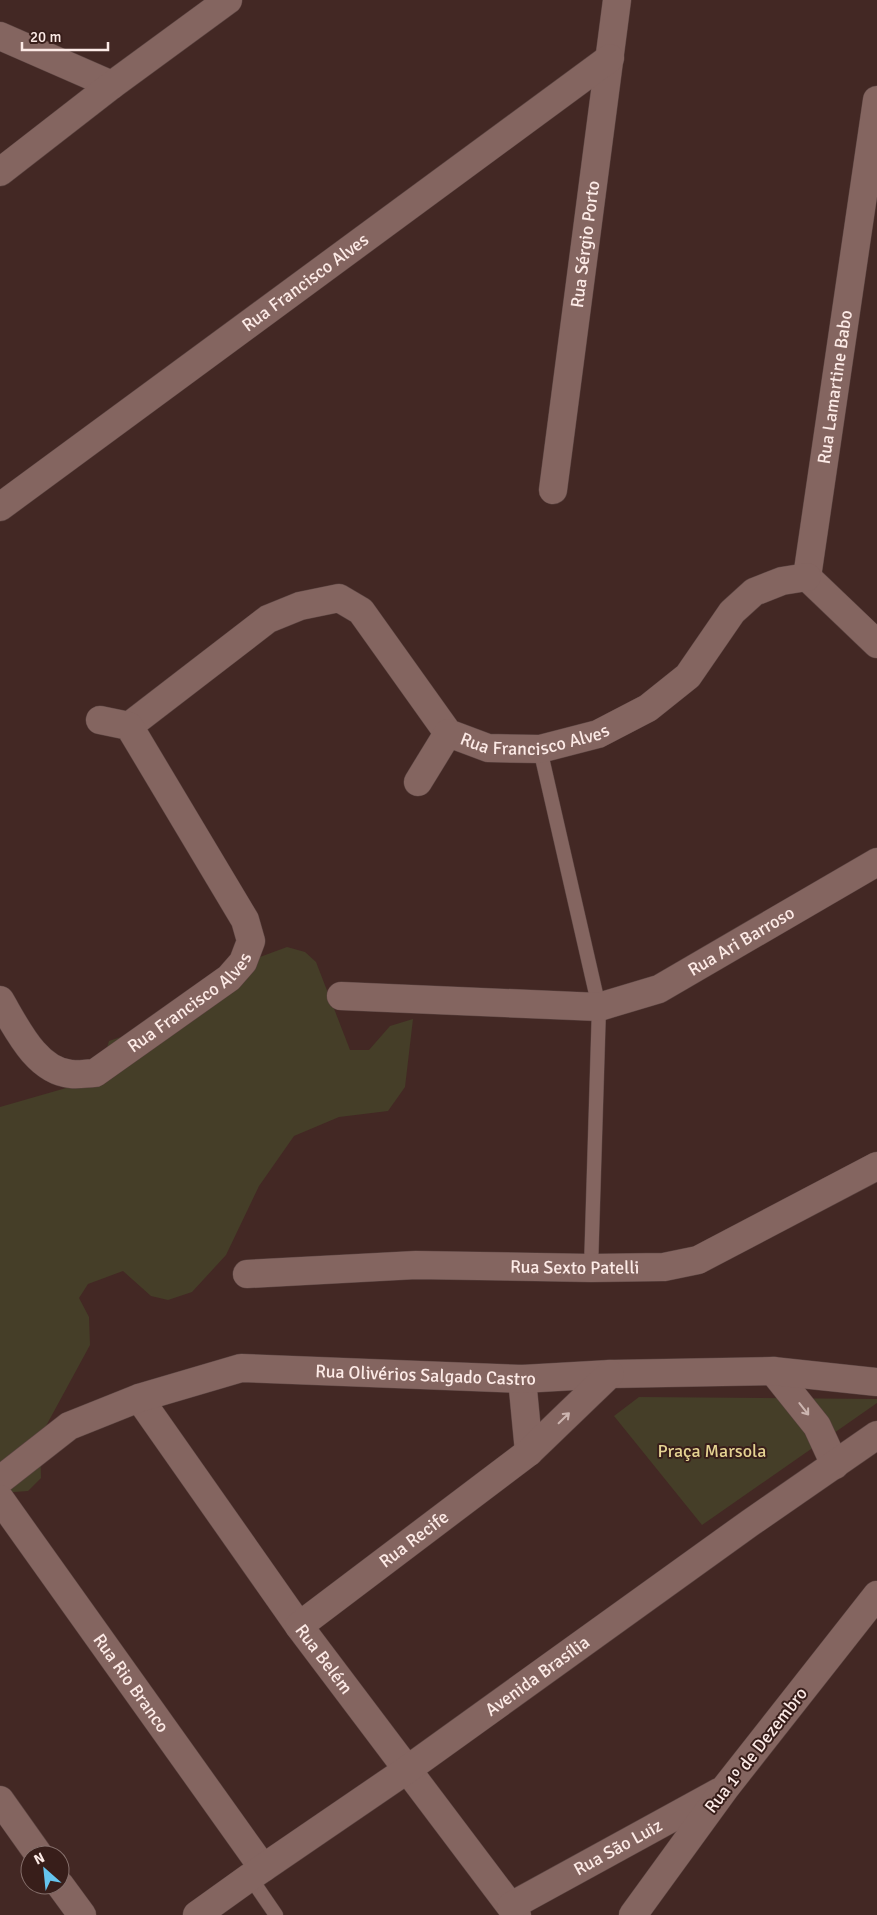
<svg xmlns="http://www.w3.org/2000/svg" width="877" height="1915" font-family="Signika,sans-serif">
<style>
.green{fill:#453e28}
.lines{fill:none;stroke-linecap:round;stroke-linejoin:round}
.service-casing{stroke:#5b4441;stroke-width:15}
.minor-casing{stroke:#5b4441;stroke-width:29}
.service{stroke:#846560;stroke-width:14}
.minor{stroke:#846560;stroke-width:28}
.oneway{stroke:#ccb5b0}
.labels{text-anchor:middle;stroke-width:4;stroke-linejoin:round;paint-order:stroke}
.street-label{font-size:18px;fill:#fceae6;stroke:#381e1a}
.park-label{font-size:18px;fill:#e5d392;stroke:#381e1a}
</style>
<rect width="100%" height="100%" fill="#432824"/>
<path class="green" d="M287 947 305 952 316 962 350 1050H369L390 1026 413 1019 405 1087 388 1111 339 1117 294 1136 259 1186 226 1255 192 1292 168 1300 151 1296 123 1271 88 1284 79 1298 89 1317 90 1345 40 1437 41 1478 28 1491 0 1493V1107L80 1084 101 1067 109 1041 189 1014 260 957Z
M639 1397 877 1399V1403L702 1525 614 1416Z"/>
<g class="lines">
<g class="service-casing">
<path id="service" d="M540 749 599 1007 591 1268
M250 1877 276 1915"/>
</g>
<g class="minor-casing">
<g id="minor">
<path d="M0 36 112 85"/>
<path d="M0 172 112 85 228 0"/>
<path id="s1" d="M553 490 617 0"/>
<path id="s2" d="M0 507 610 58"/>
<path id="s3" d="M807 577 877 100"/>
<path d="M807 577 877 644"/>
<path id="s4" d="M129 726 268 619 300 606 339 598 361 611 448 733 488 748 540 749 598 734 648 708 688 676 732 612 754 592 782 581 807 577"/>
<path d="M418 782 448 733"/>
<path id="s5" d="M341 996 599 1007 659 989 877 862"/>
<path id="s6" d="M0 1000C16 1027 36 1071 71 1074 79 1075 88 1073 95 1073L229 978 243 962 251 941 245 920 129 726 100 720"/>
<path id="s7" d="M247 1274 416 1265 591 1268 664 1267 698 1260 877 1166"/>
<path d="M773 1371 817 1426 835 1465"/>
<path d="M522 1379 529 1452"/>
<path id="s8" d="M139 1398 299 1626 517 1915"/>
<path id="s9" d="M0 1480 69 1426 139 1398 241 1368 522 1379 610 1374 773 1371 877 1382"/>
<path id="s10" d="M0 1499 263 1868"/>
<path id="s11" d="M299 1626 529 1452 610 1374"/>
<path d="M0 1800 39 1855"/>
<path d="M60 1885 82 1915"/>
<path id="s12" d="M511 1906 719 1792"/>
<path id="s13" d="M197 1915 250 1877 408 1769 750 1523 877 1435"/>
<path d="M633 1915 726 1787 877 1595"/>
</g>
</g>
<use href="#service" class="service"/>
<use href="#minor" class="minor"/>
</g>
<defs><path id="oneway-shaft" d="M-6 0H5M1.5-3L5.5 0L1.5 3" fill="none" stroke-width="1.6" stroke-linecap="round" stroke-linejoin="round" transform="scale(1.25)"/></defs>
<g class="oneway">
<use href="#oneway-shaft" transform="translate(804 1409) rotate(52)"/>
<use href="#oneway-shaft" transform="translate(564 1418) rotate(-44)"/>
</g>
<g class="labels">
<g class="street-label">
<text dy="6" stroke="none"><textPath href="#s1" startOffset="248">Rua Sérgio Porto</textPath></text>
<text dy="6" stroke="none"><textPath href="#s2" startOffset="379">Rua Francisco Alves</textPath></text>
<text dy="6" stroke="none"><textPath href="#s3" startOffset="192">Rua Lamartine Babo</textPath></text>
<text dy="6" stroke="none"><textPath href="#s4" startOffset="515">Rua Francisco Alves</textPath></text>
<text dy="6" stroke="none"><textPath href="#s5" startOffset="416">Rua Ari Barroso</textPath></text>
<text dy="6" stroke="none"><textPath href="#s6" startOffset="249">Rua Francisco Alves</textPath></text>
<text dy="6" stroke="none"><textPath href="#s7" startOffset="328">Rua Sexto Patelli</textPath></text>
<text dy="6" stroke="none"><textPath href="#s9" startOffset="454">Rua Olivérios Salgado Castro</textPath></text>
<text dy="6" stroke="none"><textPath href="#s11" startOffset="144">Rua Recife</textPath></text>
<text dy="6" stroke="none"><textPath href="#s8" startOffset="320">Rua Belém</textPath></text>
<text dy="6" stroke="none"><textPath href="#s13" startOffset="416">Avenida Brasília</textPath></text>
<text dy="6" stroke="none"><textPath href="#s10" startOffset="226">Rua Rio Branco</textPath></text>
<text transform="translate(756 1750) rotate(-52)" y="6">Rua 1º de Dezembro</text>
<text dy="6" stroke="none"><textPath href="#s12" startOffset="122">Rua São Luiz</textPath></text>
</g>
<g class="park-label">
<text x="712" y="1457">Praça Marsola</text>
</g>
</g>
<g transform="translate(45 1870) rotate(333)"><circle r="24" fill="#381e1a" stroke="#86706c"/>
<path d="M0-4L9 19L0 12L-9 19Z" fill="#65c5ef"/>
<text y="-8" font-size="14" font-weight="bold" text-anchor="middle" fill="#fceae6">N</text>
</g>
<path d="M22 42v8h86v-8" fill="none" stroke="#fceae6" stroke-width="2.5"/>
<text x="30" y="42" font-size="15" fill="#fceae6" stroke="#381e1a" stroke-width="4" paint-order="stroke">20 m</text>
</svg>
